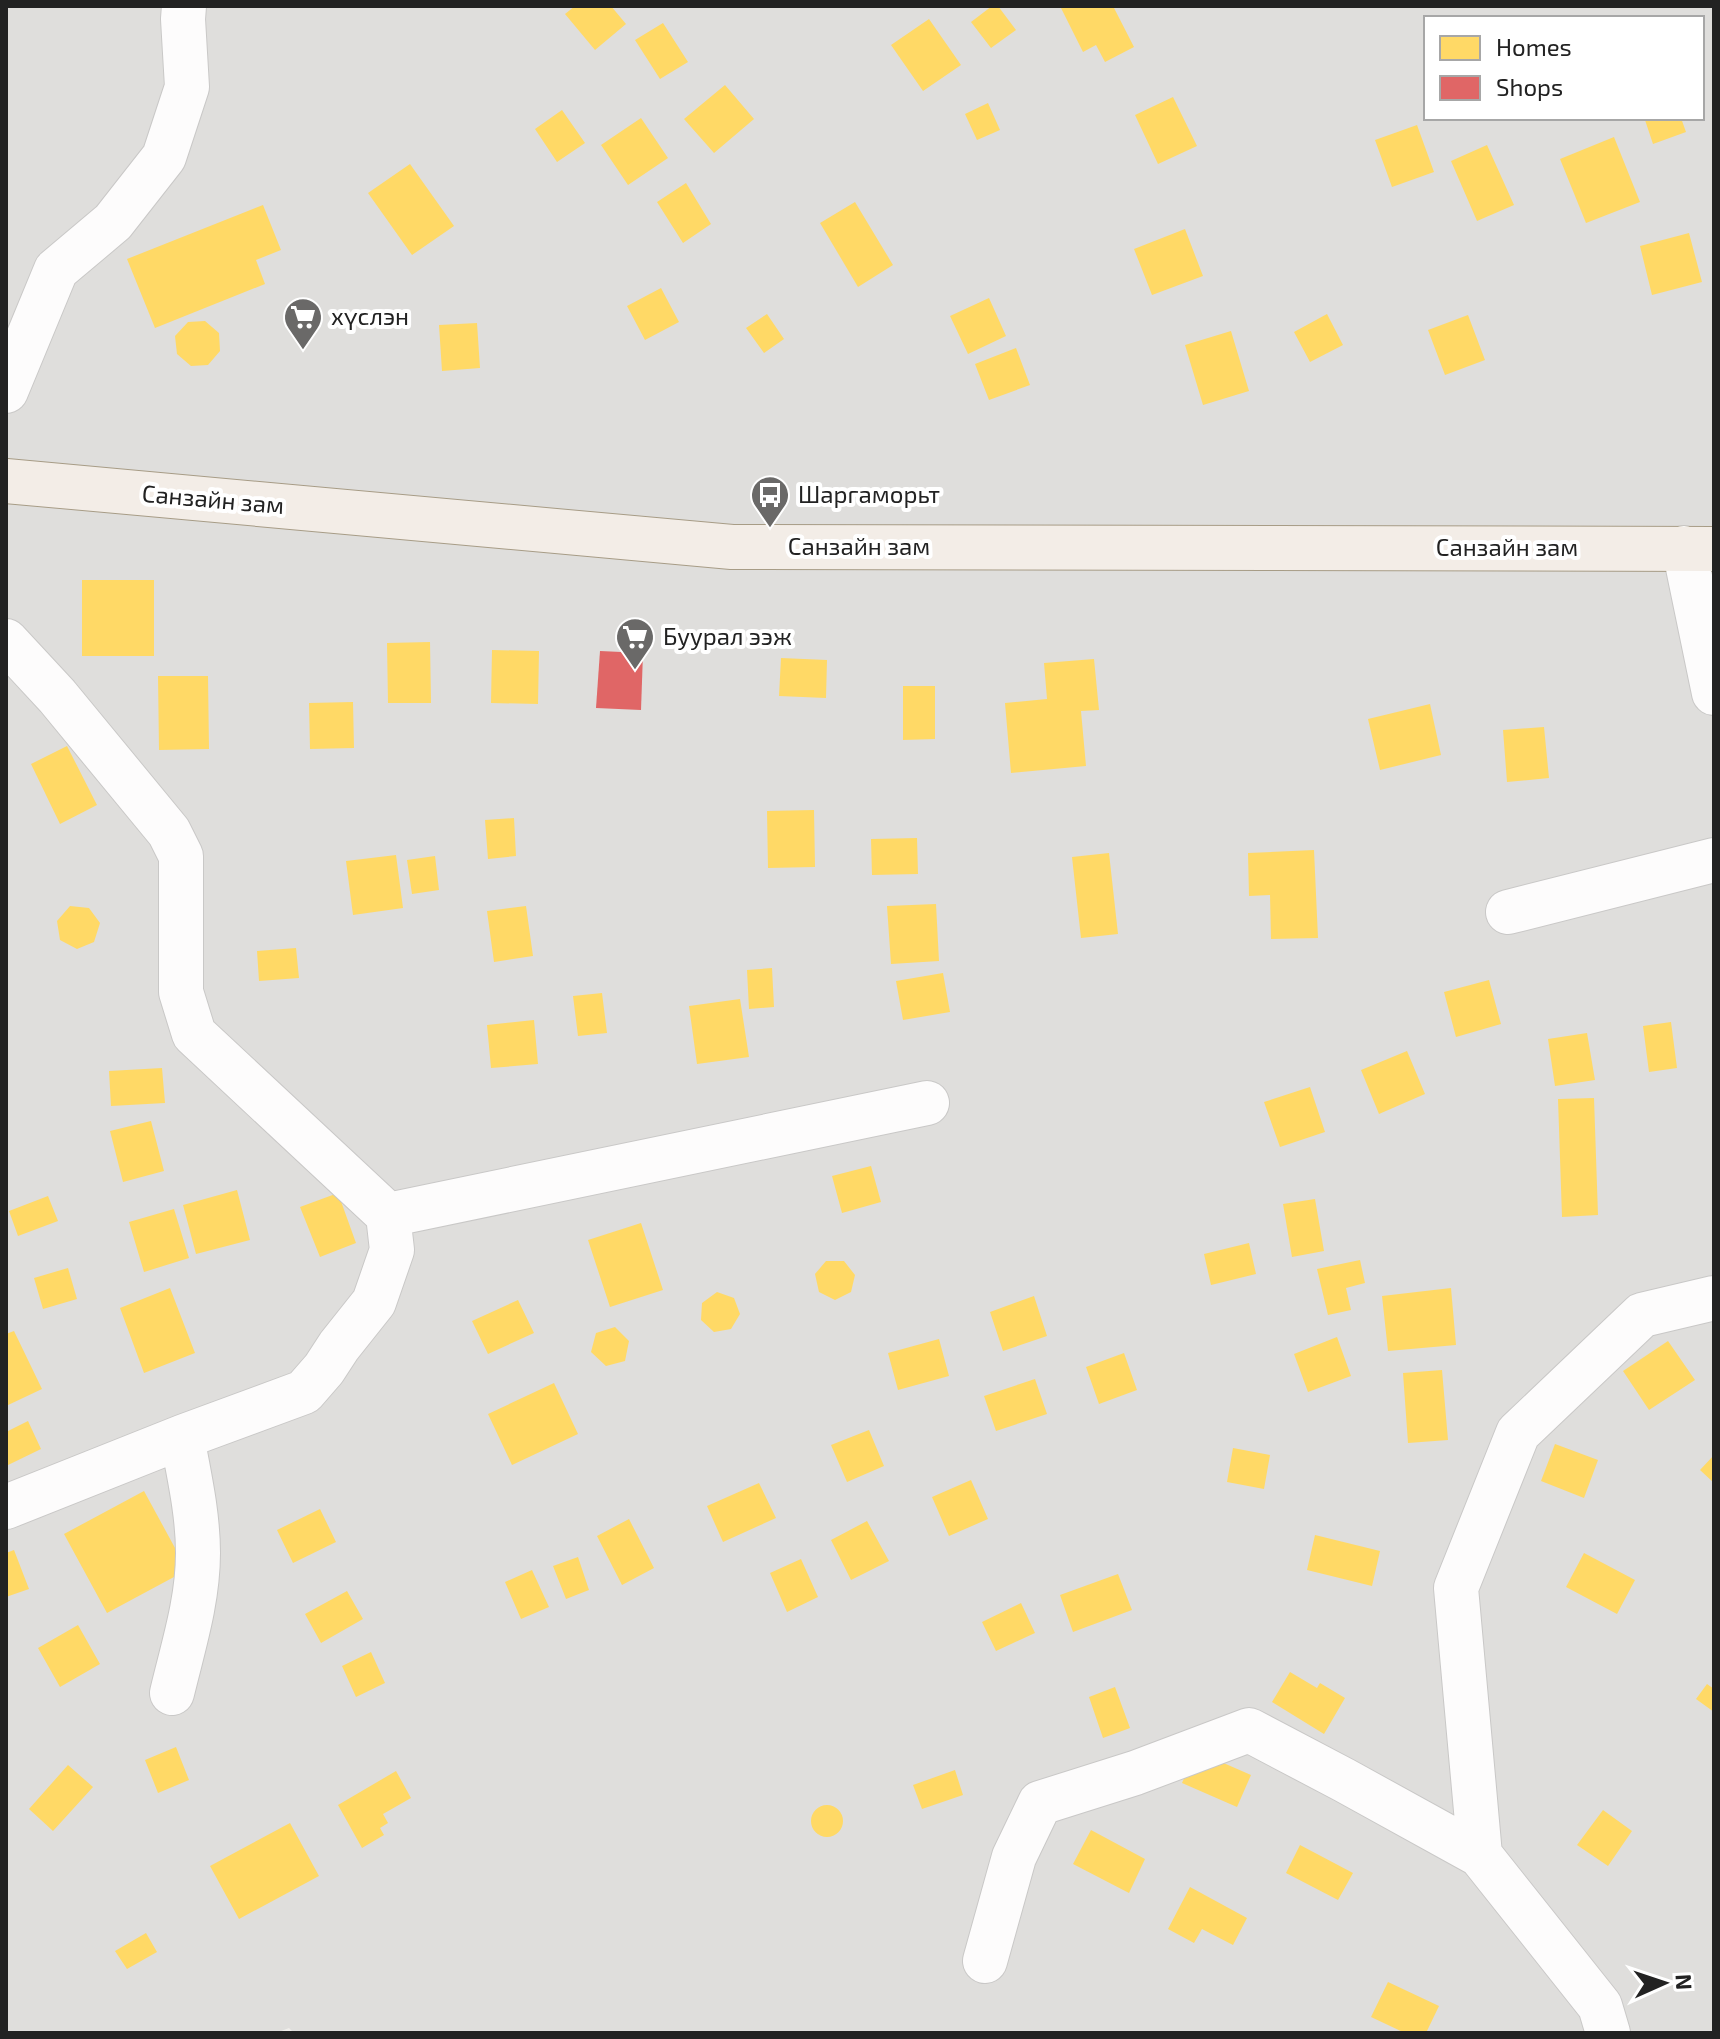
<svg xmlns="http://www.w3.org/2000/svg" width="1720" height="2039" font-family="'Exo 2',sans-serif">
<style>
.residential{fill:#dfdedc;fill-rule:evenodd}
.homes{fill:#ffd966}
.shops{fill:#e06666}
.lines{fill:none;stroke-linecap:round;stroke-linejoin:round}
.minor-casing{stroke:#c9c8c7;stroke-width:46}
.major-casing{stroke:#a79c86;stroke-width:46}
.minor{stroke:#fdfcfc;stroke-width:44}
.major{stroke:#f3ede7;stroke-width:44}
.labels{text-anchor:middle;stroke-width:8;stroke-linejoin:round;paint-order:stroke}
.poi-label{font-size:24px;fill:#222;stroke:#fff;text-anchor:start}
.street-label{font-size:24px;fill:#222;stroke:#fff}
</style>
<rect width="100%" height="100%" fill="#f0eeeb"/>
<path class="residential" d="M6 6H1714V2033H294L289 2028 276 2033H6ZM1426 18H1702V118H1426Z"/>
<path class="homes" d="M575 6H611L626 24 595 50 565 14Z
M992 6H998L1016 30 991 48 971 22Z
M1060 6H1113L1134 47 1105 62 1096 45 1083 52Z
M929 19 961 65 923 91 891 45Z
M663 23 688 62 660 79 635 40Z
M725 85 754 119 714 153 684 119Z
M1173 97 1197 146 1158 164 1135 115Z
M988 103 1000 130 977 140 965 114Z
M562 110 585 143 557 162 535 129Z
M641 118 668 158 628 185 601 145Z
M1651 118H1681L1686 132 1653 144 1645 120Z
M1417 125 1434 172 1392 187 1375 140Z
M1614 137 1640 202 1586 223 1560 159Z
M1487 145 1514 205 1477 221 1451 161Z
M410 164 454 226 412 255 368 193Z
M686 183 711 224 683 243 657 202Z
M855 202 893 265 858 287 820 223Z
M263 205 281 250 256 260 265 284 155 328 127 259Z
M1185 229 1203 276 1152 295 1134 249Z
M1689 233 1702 282 1652 295 1640 246Z
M661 288 679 322 645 340 627 306Z
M989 298 1006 336 968 354 950 316Z
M767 314 784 339 764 353 746 328Z
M1327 314 1343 345 1310 362 1294 332Z
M1468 315 1485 360 1445 375 1428 330Z
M205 321 219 333 220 351 208 365 191 366 177 354 175 336 188 322Z
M477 323 480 368 442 371 439 325Z
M1231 331 1249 391 1203 405 1185 345Z
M1016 348 1030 385 989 400 975 364Z
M82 580H154V656H82Z
M430 642 431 703H388L387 643Z
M492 650 539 651 538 704 491 703Z
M781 658 827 660 826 698 779 696Z
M1094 659 1099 710 1081 711 1086 766 1011 773 1005 703 1047 699 1044 663Z
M158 676H208L209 749 159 750Z
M903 686H935V739L903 740Z
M353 702 354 748 310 749 309 703Z
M1430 704 1441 755 1380 770 1368 719Z
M1544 727 1549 778 1507 782 1503 730Z
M67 746 97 805 60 824 31 764Z
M814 810 815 867 768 868 767 811Z
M514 818 516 856 488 859 485 820Z
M917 838 918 874 872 875 871 839Z
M1314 850 1318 938 1271 939 1270 895 1249 896 1248 853Z
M1109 853 1118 934 1081 938 1072 857Z
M396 855 403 908 353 915 346 861Z
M435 856 439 890 412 894 407 860Z
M936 904 939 961 891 964 887 906Z
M70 906 89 908 100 923 94 942 77 949 60 940 57 921Z
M526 906 533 956 494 962 487 911Z
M296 948 299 978 259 981 257 951Z
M772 968 774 1007 749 1009 747 970Z
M943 973 950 1012 903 1020 896 981Z
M1489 980 1501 1024 1456 1037 1444 992Z
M602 993 607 1033 578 1036 573 996Z
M740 999 749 1057 697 1064 689 1006Z
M534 1020 538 1064 491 1068 487 1025Z
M1671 1022 1677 1068 1649 1072 1643 1026Z
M1587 1033 1595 1080 1555 1086 1548 1039Z
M1407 1051 1425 1094 1379 1114 1361 1070Z
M162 1068 165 1103 111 1106 109 1071Z
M1310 1087 1325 1132 1280 1147 1264 1102Z
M1594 1098 1598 1215 1562 1217 1558 1099Z
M151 1121 164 1171 123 1182 110 1131Z
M871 1166 881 1202 842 1213 832 1176Z
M237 1190 250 1240 196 1254 183 1205Z
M338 1193 356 1243 320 1257 300 1207Z
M48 1196 58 1221 18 1236 9 1211Z
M1315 1199 1324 1251 1292 1257 1283 1204Z
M174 1209 189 1258 144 1272 129 1222Z
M641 1223 663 1290 610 1307 588 1240Z
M1249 1243 1256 1274 1211 1285 1204 1254Z
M1360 1260 1365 1283 1346 1288 1351 1310 1328 1315 1317 1269Z
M826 1261H844L855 1275 851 1292 835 1300 819 1292 815 1274Z
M68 1268 77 1299 43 1309 34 1278Z
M170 1288 195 1353 144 1373 120 1308Z
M1451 1288 1456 1345 1388 1351 1382 1296Z
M717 1292 734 1298 740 1314 731 1329 714 1332 701 1320 702 1303Z
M1034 1296 1047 1336 1003 1351 990 1312Z
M518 1300 534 1333 488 1354 472 1321Z
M615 1327 629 1341 625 1361 606 1366 591 1352 596 1333Z
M14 1331 42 1389 6 1406V1334Z
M1337 1337 1351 1376 1308 1392 1294 1354Z
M939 1339 949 1376 898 1390 888 1353Z
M1668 1341 1695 1380 1649 1410 1623 1371Z
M1124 1353 1137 1390 1099 1404 1086 1367Z
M1442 1370 1448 1440 1408 1443 1403 1373Z
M1035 1379 1047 1414 996 1431 984 1396Z
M554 1383 578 1434 512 1465 488 1414Z
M28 1421 41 1449 6 1466V1432Z
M869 1430 884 1466 847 1482 831 1445Z
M1555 1444 1598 1460 1584 1498 1541 1481Z
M1233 1448 1270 1455 1264 1489 1227 1482Z
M1714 1455V1483L1700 1470Z
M971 1480 988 1519 949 1536 932 1497Z
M759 1483 776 1518 723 1542 707 1506Z
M144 1491 187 1570 107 1613 64 1534Z
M320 1509 336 1542 293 1563 277 1530Z
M629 1519 654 1568 622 1585 597 1536Z
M867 1521 889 1561 851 1580 831 1540Z
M1315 1535 1380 1551 1372 1586 1307 1570Z
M14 1550 29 1589 6 1597V1553Z
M1584 1553 1635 1580 1617 1614 1566 1587Z
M578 1557 589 1590 566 1599 553 1566Z
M801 1559 818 1597 787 1612 770 1573Z
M532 1570 549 1607 521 1619 505 1582Z
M1118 1574 1132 1610 1073 1632 1060 1595Z
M347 1591 363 1619 321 1643 305 1614Z
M1021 1603 1035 1633 996 1651 982 1622Z
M78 1625 100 1664 60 1687 38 1648Z
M371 1652 385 1683 356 1697 342 1666Z
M1290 1672 1317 1688 1320 1683 1345 1698 1324 1734 1272 1702Z
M1707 1684 1714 1689V1712L1696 1699Z
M1115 1687 1130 1728 1103 1738 1089 1697Z
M176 1747 189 1780 158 1793 145 1760Z
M1196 1751 1251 1775 1237 1807 1182 1783Z
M68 1765 93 1787 53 1831 29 1809Z
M955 1770 963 1795 922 1809 913 1785Z
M396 1771 411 1798 383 1814 388 1823 380 1828 384 1835 362 1848 338 1805Z
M811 1821a16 16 0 1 1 32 0a16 16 0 1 1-32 0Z
M1603 1810 1632 1831 1608 1866 1577 1845Z
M290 1823 319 1876 239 1919 210 1866Z
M1091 1830 1145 1859 1129 1893 1073 1864Z
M1300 1845 1353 1873 1338 1900 1286 1873Z
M1190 1887 1247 1918 1233 1945 1202 1929 1194 1943 1168 1929Z
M146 1933 157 1952 127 1969 115 1951Z
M1388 1982 1439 2006 1426 2033H1405L1371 2017Z"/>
<path class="shops" d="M600 651 643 653 641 710 596 708Z"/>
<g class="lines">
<g class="minor-casing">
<path id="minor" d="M6 391 56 270 113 222 164 157 187 87 183 19 184 6
M1684 548 1714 693
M6 641 57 696 169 832 181 856V992L194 1034 388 1215 392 1250 374 1302 339 1346 324 1369 304 1392 182 1437 6 1507
M1508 912 1714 860
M388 1215 927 1103
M172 1693C183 1647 198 1601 198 1553 198 1514 189 1475 182 1437
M985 1961 1014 1857 1040 1803 1135 1773 1249 1730 1344 1780 1480 1855
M1608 2033 1600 2006 1480 1855 1456 1588 1518 1433 1642 1315 1714 1298"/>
</g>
<g class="major-casing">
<path id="major" d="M6 481 732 547 1714 549"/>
</g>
<use href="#minor" class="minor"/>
<use href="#major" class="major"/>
</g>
<defs>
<g id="supermarket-pin" transform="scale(2)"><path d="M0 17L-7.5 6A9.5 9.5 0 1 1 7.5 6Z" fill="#6a6968" stroke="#fff"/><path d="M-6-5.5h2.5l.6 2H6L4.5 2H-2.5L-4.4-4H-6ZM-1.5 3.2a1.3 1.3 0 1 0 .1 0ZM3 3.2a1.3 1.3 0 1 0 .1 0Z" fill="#fff"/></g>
<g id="bus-pin" transform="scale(2)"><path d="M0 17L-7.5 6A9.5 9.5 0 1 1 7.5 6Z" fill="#6a6968" stroke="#fff"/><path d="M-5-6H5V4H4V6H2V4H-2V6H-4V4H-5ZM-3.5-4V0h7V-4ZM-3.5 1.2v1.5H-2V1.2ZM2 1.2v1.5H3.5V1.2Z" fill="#fff"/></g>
</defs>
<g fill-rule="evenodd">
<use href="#supermarket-pin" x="303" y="317"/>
<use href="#bus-pin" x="770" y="495"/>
<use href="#supermarket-pin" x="635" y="637"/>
</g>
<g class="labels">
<g class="poi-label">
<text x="331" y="325">хүслэн</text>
<text x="798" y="503">Шаргаморьт</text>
<text x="663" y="645">Буурал ээж</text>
</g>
<g class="street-label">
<text transform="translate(213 500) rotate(5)" y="8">Санзайн зам</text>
<text x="859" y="555">Санзайн зам</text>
<text x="1507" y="556">Санзайн зам</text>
</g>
</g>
<rect width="1720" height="2039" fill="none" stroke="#222222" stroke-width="16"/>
<rect x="1424" y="16" width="280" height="104" fill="#ffffff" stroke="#a7a7a7" stroke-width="2"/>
<rect x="1440" y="36" width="40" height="24" fill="#ffd966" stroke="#a7a7a7" stroke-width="2"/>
<text x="1496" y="56" font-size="24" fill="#222222">Homes</text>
<rect x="1440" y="76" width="40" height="24" fill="#e06666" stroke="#a7a7a7" stroke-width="2"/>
<text x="1496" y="96" font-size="24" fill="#222222">Shops</text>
<g transform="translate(1664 1983) rotate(87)" stroke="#ffffff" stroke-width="6" paint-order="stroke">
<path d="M0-6L14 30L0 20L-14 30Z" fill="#222222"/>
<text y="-12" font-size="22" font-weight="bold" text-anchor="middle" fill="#222222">N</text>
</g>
</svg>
